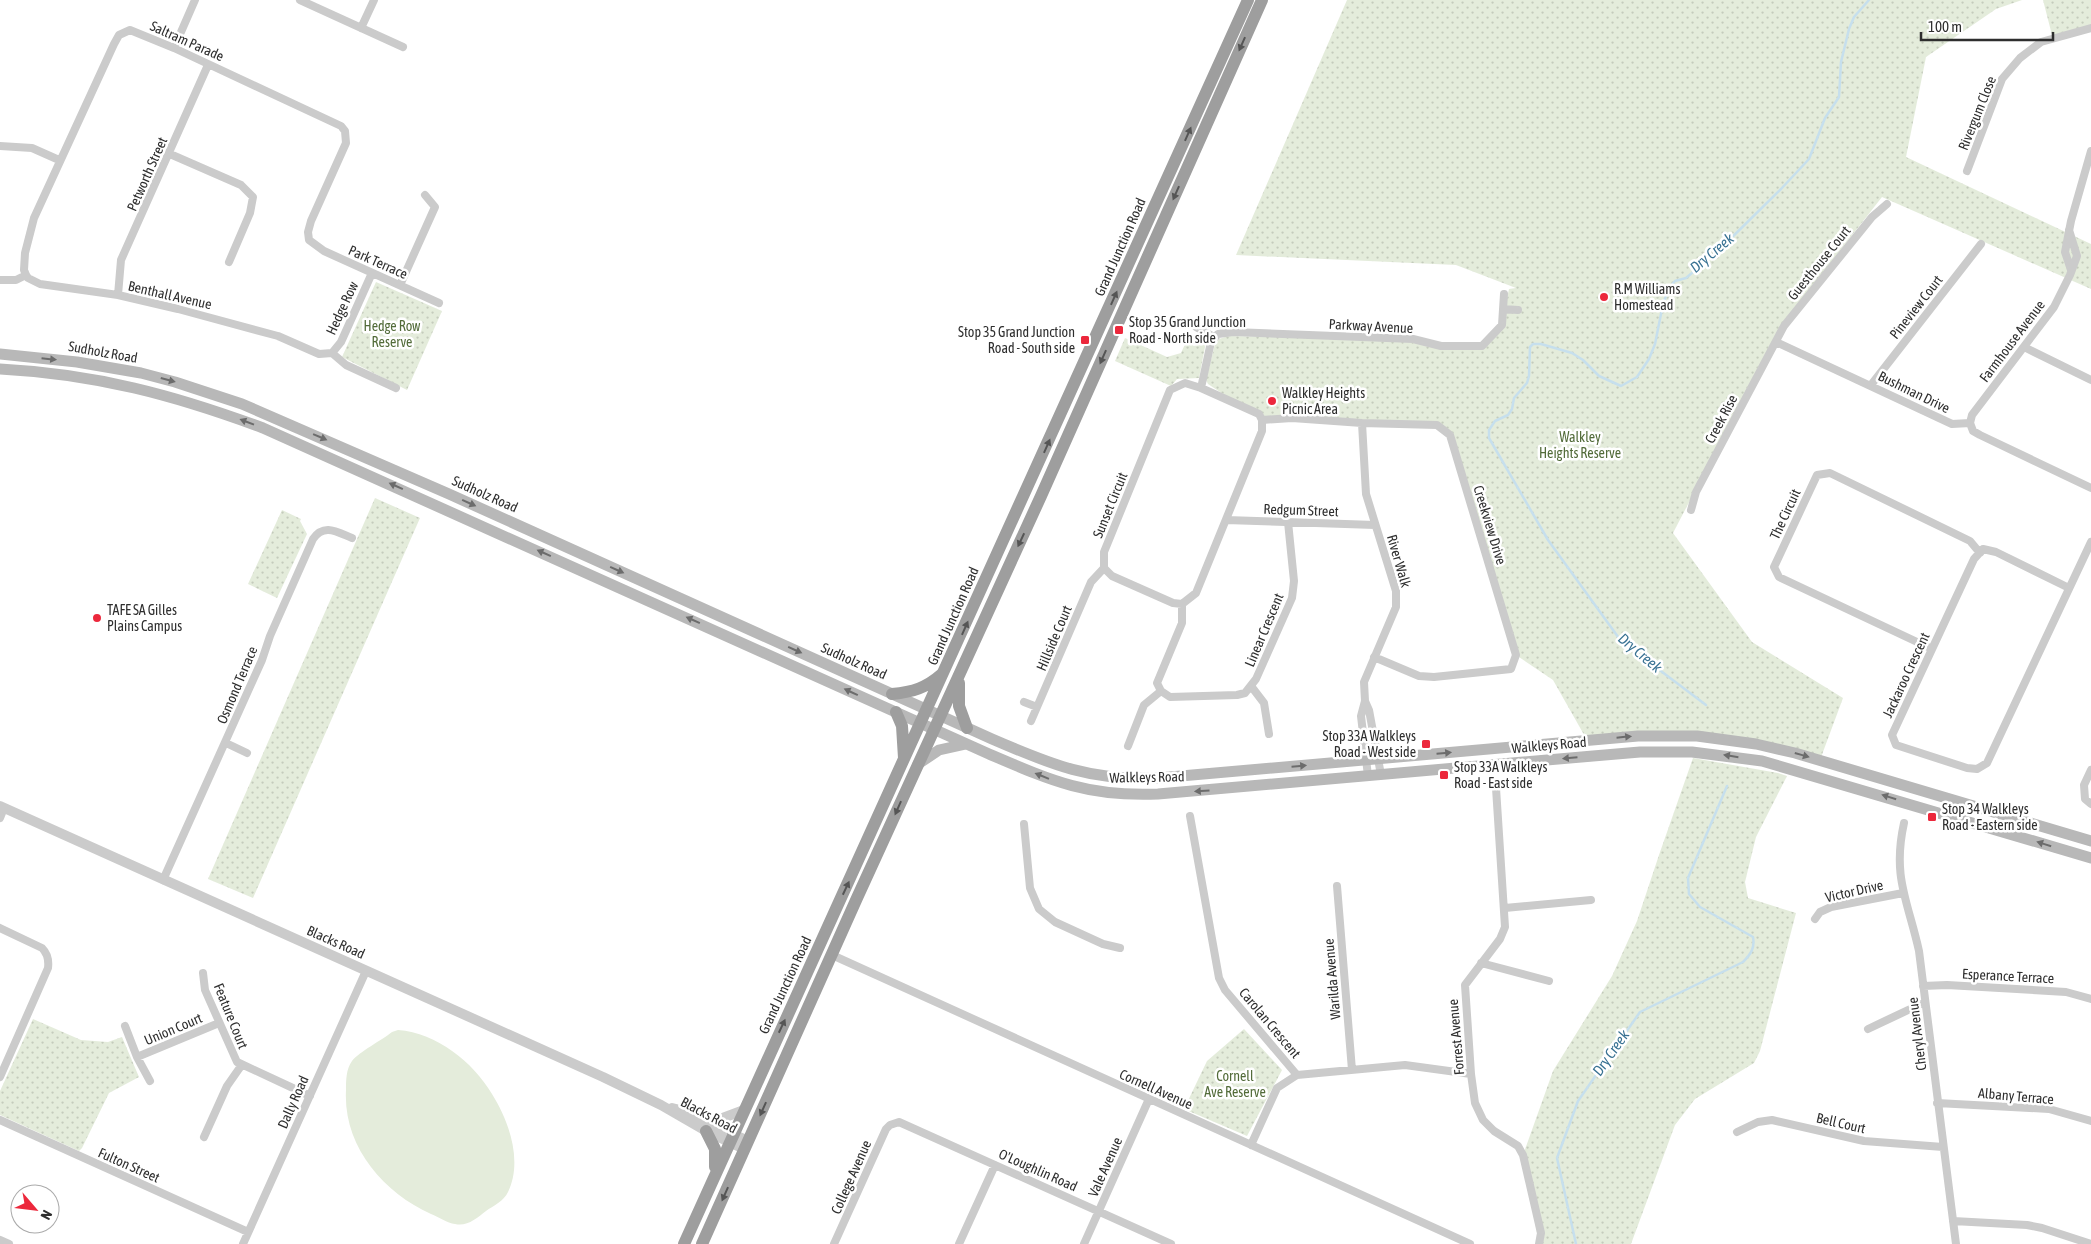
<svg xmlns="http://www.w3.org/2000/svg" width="2091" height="1244" font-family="'Asap Condensed',sans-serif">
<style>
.grass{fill:url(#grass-dots)}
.pitch{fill:#e4ecdb}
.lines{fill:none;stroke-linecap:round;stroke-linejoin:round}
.stream{stroke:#c6dfed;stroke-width:2.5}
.minor{stroke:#cbcbcb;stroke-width:8}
.tertiary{stroke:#cbcbcb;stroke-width:10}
.secondary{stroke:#b8b8b8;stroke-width:11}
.trunk{stroke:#9e9e9e;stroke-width:12}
.oneway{fill:#555}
.oneway2{fill:#6c6c6c}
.poi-dot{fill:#ec283c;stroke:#fff;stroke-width:2}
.labels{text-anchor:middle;stroke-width:5;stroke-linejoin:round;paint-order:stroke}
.street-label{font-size:14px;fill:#2e2e2e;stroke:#fff}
.poi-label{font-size:14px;fill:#2e2e2e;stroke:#fff;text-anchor:start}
.park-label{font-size:14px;fill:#526b39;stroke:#fff}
.water-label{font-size:15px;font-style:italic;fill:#397293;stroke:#fff}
</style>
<defs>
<pattern id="grass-dots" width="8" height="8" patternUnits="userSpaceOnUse" patternTransform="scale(1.25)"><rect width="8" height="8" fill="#e4ecdb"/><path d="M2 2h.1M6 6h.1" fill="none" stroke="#c4cbbc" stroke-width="1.8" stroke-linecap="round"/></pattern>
</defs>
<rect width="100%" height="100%" fill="#fff"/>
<path class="grass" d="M1347 0H2022L1996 9 1926 57 1906 157 2091 244V289L1882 197 1781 326 1673 533 1752 642 1843 698 1820 760 1705 736 1587 740 1553 680 1516 655 1450 435 1437 425 1262 420 1208 384 1206 380 1215 344 1219 339 1228 336 1413 339 1429 343 1482 346 1501 325 1509 289 1516 288 1456 265 1236 255Z
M2043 0H2091V28L2053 39Z
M376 282 442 311 407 390 342 357Z
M1207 337 1199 378 1177 379 1171 386 1115 361 1125 338 1167 357 1181 353 1186 342 1194 346 1201 344 1204 338Z
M375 498 420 518 253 898 208 879Z
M282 510 301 519 300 521 307 534 277 598 248 584Z
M1693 758 1778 773 1787 776 1756 837 1745 882 1748 898 1796 913 1760 1051 1754 1063 1695 1099 1675 1125 1631 1244H1539L1523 1155 1553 1071 1612 976 1637 921 1659 855Z
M33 1019 81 1040 108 1042 122 1037 139 1077 109 1093 82 1148 79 1151 0 1115V1091Z
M1244 1029 1282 1070 1247 1136 1184 1109 1207 1061Z"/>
<path class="pitch" d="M398 1030C437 1033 473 1062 492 1094 509 1121 523 1161 508 1192 504 1201 493 1206 486 1211 477 1218 467 1227 455 1224 447 1223 439 1217 431 1214 383 1192 343 1146 346 1090 346 1081 346 1069 352 1061 359 1052 382 1040 392 1032Z"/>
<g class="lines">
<path class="stream" d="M1706 705 1621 641 1548 540 1489 438V430L1495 421 1508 415 1512 409 1514 398 1527 383 1529 376 1530 347 1533 344H1541L1572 353 1583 360 1599 376 1621 386 1637 377 1649 359 1655 344 1663 304 1669 288 1675 281 1686 278 1718 251 1781 189 1809 159 1825 118 1839 97 1841 62 1849 29 1854 17 1869 0
M1576 1244 1557 1158 1578 1101 1640 1012 1743 962C1751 954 1755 948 1753 937L1700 907 1689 894 1688 878 1727 786"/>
<path class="minor" d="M300 0 403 47
M361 28 374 0
M174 48 195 0
M0 146 32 148 59 160
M170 154 241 185 253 197 250 213 229 262
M1967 171 2002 79 2020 58 2041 42 2091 28
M2071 270 2065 252 2071 221 2091 151
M26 275 24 270 25 253 34 218 114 44 119 35 130 30 174 48 341 126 345 131 346 143 311 221 308 232 309 240 324 251 439 303
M0 280H16L26 275 28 278 40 284 118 295 178 309 278 336 319 354 332 353
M400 285 435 207 425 195
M118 295 121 260 208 65
M1503 309 1518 310
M1196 327 1214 337
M1776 342 1952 424 1970 423 1973 431 1980 435 2091 488
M2024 347 2091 380
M332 353 341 342 372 273
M332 353 346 365 396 388
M1185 383 1201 388 1259 414 1262 420V431L1196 593 1182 604 1173 603 1112 576 1104 568V552L1170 390Z
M1871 385 1981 244
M1201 388 1211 342 1218 334 1233 332 1413 339 1441 346H1482L1502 325 1504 294
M1262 420 1292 418 1362 423 1437 425 1450 435 1516 655 1511 669 1434 677 1419 676 1374 657
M1362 423 1366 494 1396 591V607L1364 682 1365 701 1361 716 1368 776
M1970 423 1972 415 2054 307 2070 275 2077 256 2069 230
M1691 510 1696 492 1784 326 1872 217 1887 204
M1226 520 1375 525
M2069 588 1996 552 1983 549 1974 559 1892 735 1896 745 1967 768 1977 769 1987 763 2091 542
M1182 604V623L1157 683 1161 691 1170 697 1237 695 1245 693 1256 679 1292 598 1294 581 1288 522
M1932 649 1779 577 1774 567 1817 475 1830 473 1970 541 1980 553
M1251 686 1264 703 1269 734
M1365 701 1369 710 1381 775
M1024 702 1037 707
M1031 721 1091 582 1104 568
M226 743 247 753
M1128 746 1144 705 1161 691
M2091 770 2084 785 2085 799 2091 804
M1496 788 1505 927 1500 939 1465 985 1471 1074 1475 1103 1483 1120 1494 1131 1518 1146 1523 1155 1541 1233 1539 1244
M1190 816 1219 978 1225 990 1297 1075 1405 1065 1471 1074
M0 818 4 808
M1904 823C1892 877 1908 901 1919 951L1956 1244
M1024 824 1030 888 1039 909 1055 922 1103 944 1120 948
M163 880 262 660 270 636 313 539C324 523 337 532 352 538
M1337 886 1352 1070
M1505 908 1591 900
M1815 919 1820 912 1831 907 1903 893
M0 928 42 948C48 954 49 960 48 968L0 1077
M832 955 1470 1244
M1481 963 1549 981
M203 973 205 990 237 1062 310 1096
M1923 986 1947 985 2066 992 2091 999
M125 1026 137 1057 150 1081
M1868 1029 1925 1002
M137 1057 219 1023
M1937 1103 2049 1109 2091 1121
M0 1120 248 1232
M1737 1132 1758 1122 1772 1120 1864 1141 1943 1147
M204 1137 227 1086 241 1066
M1251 1145 1277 1088 1297 1075
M1953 1221 2027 1225 2042 1228 2091 1244
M0 1240 9 1244
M243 1244 366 971
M834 1244 886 1129 890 1125 899 1122 1171 1244
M959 1244 995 1165
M1084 1244 1149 1099"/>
<path class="tertiary" d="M0 806 603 1077 661 1105 706 1131 744 1149
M672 1108 684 1111 748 1141
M706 1120 720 1119 744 1110"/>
<path class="secondary" d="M0 354 77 362 141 373 175 382 242 404 449 494 992 739C1052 765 1091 781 1158 778L1638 736H1697L1756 744 1795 753 2091 841
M0 369C96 374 174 395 263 428L989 754C1052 781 1088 797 1158 794L1593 756 1640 752H1692L1762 761 2091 858
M918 764 939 750 966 744"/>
<path class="trunk" d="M959 683V706L967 728
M892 694C913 692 926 688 942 674
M896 712 902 726 904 758
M706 1131 715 1149V1167
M684 1244 1248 0
M702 1244 857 898 1041 496 1262 0"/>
</g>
<defs><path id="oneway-solid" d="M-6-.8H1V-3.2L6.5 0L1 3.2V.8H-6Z" transform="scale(1.25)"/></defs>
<g class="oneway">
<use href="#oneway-solid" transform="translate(1242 44) rotate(114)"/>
<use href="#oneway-solid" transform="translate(1188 134) rotate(-66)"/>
<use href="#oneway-solid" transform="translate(1176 193) rotate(114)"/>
<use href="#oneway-solid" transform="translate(1114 298) rotate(-66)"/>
<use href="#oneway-solid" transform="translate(1103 357) rotate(114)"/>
<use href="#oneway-solid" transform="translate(1047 446) rotate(-66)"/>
<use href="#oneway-solid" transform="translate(1021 540) rotate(115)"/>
<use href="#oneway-solid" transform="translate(965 628) rotate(-66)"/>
<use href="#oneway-solid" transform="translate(898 808) rotate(114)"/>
<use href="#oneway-solid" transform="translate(846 888) rotate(-65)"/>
<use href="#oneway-solid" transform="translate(782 1026) rotate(-65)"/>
<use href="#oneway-solid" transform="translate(763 1109) rotate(114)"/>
<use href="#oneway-solid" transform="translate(725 1194) rotate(114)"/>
</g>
<g class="oneway2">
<use href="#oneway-solid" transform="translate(49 359) rotate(6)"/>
<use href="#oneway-solid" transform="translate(168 380) rotate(15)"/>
<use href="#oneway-solid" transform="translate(247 422) rotate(-159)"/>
<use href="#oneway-solid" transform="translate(320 437) rotate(23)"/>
<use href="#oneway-solid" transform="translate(396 486) rotate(-156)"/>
<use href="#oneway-solid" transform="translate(469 503) rotate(24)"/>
<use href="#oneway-solid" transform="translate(544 553) rotate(-156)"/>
<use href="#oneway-solid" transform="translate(617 570) rotate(24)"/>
<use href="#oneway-solid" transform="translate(693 620) rotate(-156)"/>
<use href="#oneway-solid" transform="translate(795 650) rotate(24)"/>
<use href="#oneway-solid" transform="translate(851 692) rotate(-155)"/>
<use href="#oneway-solid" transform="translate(1624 737) rotate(-6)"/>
<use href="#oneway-solid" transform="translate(1444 753) rotate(-5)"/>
<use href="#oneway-solid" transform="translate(1802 755) rotate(16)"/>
<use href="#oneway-solid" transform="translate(1731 756) rotate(-171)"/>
<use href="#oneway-solid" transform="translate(1570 758) rotate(175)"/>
<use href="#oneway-solid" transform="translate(1299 766) rotate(-5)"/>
<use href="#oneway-solid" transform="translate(1042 776) rotate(-158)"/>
<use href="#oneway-solid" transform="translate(1202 791) rotate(176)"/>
<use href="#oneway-solid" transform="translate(1889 797) rotate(-163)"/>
<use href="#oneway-solid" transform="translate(2044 844) rotate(-163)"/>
</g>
<g class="poi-dot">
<circle cx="1604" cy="297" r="5"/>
<rect x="1114" y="325" width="10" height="10" rx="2.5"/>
<rect x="1080" y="335" width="10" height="10" rx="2.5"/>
<circle cx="1272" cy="401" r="5"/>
<circle cx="97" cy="618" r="5"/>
<rect x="1421" y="739" width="10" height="10" rx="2.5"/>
<rect x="1439" y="770" width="10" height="10" rx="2.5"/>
<rect x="1927" y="812" width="10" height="10" rx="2.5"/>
</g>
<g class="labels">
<g class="street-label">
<text transform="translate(187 41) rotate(24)" y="5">Saltram Parade</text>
<text transform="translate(1977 113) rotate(-68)" y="5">Rivergum Close</text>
<text transform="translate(147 174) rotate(-66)" y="5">Petworth Street</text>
<text transform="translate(1120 247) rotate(-66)" y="5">Grand Junction Road</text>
<text transform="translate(378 262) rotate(24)" y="5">Park Terrace</text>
<text transform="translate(1819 263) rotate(-51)" y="5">Guesthouse Court</text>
<text transform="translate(170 295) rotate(13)" y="5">Benthall Avenue</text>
<text transform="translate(1916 307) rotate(-52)" y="5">Pineview Court</text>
<text transform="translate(342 308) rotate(-65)" y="5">Hedge Row</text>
<text transform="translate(1371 326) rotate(3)" y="5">Parkway Avenue</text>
<text transform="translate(2012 341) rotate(-53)" y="5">Farmhouse Avenue</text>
<text transform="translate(103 352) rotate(10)" y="5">Sudholz Road</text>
<text transform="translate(1914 392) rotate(26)" y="5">Bushman Drive</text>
<text transform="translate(1721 419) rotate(-62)" y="5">Creek Rise</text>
<text transform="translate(485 494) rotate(24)" y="5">Sudholz Road</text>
<text transform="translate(1110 505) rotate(-68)" y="5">Sunset Circuit</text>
<text transform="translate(1301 510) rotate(2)" y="5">Redgum Street</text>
<text transform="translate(1785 514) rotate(-65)" y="5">The Circuit</text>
<text transform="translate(1490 525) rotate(73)" y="5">Creekview Drive</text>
<text transform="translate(1399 561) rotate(74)" y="5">River Walk</text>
<text transform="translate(953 616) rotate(-66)" y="5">Grand Junction Road</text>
<text transform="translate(1264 630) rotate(-67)" y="5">Linear Crescent</text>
<text transform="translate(1054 638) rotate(-67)" y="5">Hillside Court</text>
<text transform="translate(854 661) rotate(24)" y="5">Sudholz Road</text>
<text transform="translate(1906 675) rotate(-65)" y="5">Jackaroo Crescent</text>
<text transform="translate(237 685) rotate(-67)" y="5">Osmond Terrace</text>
<text transform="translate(1549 745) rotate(-5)" y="5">Walkleys Road</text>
<text transform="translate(1147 777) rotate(-1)" y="5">Walkleys Road</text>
<text transform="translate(1854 891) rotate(-13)" y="5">Victor Drive</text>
<text transform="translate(336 942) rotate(24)" y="5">Blacks Road</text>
<text transform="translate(2008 976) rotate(3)" y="5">Esperance Terrace</text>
<text transform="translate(1332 979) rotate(-95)" y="5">Warilda Avenue</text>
<text transform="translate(785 985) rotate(-65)" y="5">Grand Junction Road</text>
<text transform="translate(231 1016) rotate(68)" y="5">Feature Court</text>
<text transform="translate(1270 1023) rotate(50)" y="5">Carolan Crescent</text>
<text transform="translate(173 1029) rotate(-23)" y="5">Union Court</text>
<text transform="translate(1917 1034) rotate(-97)" y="5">Cheryl Avenue</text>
<text transform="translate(1456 1037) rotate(-95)" y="5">Forrest Avenue</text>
<text transform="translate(1156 1089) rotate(24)" y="5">Cornell Avenue</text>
<text transform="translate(2016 1096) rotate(5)" y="5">Albany Terrace</text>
<text transform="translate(293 1102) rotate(-66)" y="5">Dally Road</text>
<text transform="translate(709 1115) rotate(28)" y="5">Blacks Road</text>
<text transform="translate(1841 1123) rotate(13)" y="5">Bell Court</text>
<text transform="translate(129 1165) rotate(24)" y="5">Fulton Street</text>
<text transform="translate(1105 1167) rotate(-66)" y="5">Vale Avenue</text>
<text transform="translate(1038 1170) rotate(24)" y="5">O'Loughlin Road</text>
<text transform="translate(851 1177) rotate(-66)" y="5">College Avenue</text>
</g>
<g class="poi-label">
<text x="1614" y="294">R.M Williams<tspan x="1614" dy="16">Homestead</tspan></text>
<text x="1129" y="327">Stop 35 Grand Junction<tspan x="1129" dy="16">Road - North side</tspan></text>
<text x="1075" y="337" text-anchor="end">Stop 35 Grand Junction<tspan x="1075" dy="16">Road - South side</tspan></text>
<text x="1282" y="398">Walkley Heights<tspan x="1282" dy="16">Picnic Area</tspan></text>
<text x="107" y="615">TAFE SA Gilles<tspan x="107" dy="16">Plains Campus</tspan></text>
<text x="1416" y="741" text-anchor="end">Stop 33A Walkleys<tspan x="1416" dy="16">Road - West side</tspan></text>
<text x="1454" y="772">Stop 33A Walkleys<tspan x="1454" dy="16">Road - East side</tspan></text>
<text x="1942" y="814">Stop 34 Walkleys<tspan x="1942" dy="16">Road - Eastern side</tspan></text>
</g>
<g class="park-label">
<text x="392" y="331">Hedge Row<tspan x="392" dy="16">Reserve</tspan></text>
<text x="1580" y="442">Walkley<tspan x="1580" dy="16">Heights Reserve</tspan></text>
<text x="1235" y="1081">Cornell<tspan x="1235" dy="16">Ave Reserve</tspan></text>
</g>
<g class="water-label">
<text transform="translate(1712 253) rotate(-40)" y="5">Dry Creek</text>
<text transform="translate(1640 653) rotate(40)" y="5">Dry Creek</text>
<text transform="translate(1611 1053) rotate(-55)" y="5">Dry Creek</text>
</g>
</g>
<g transform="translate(35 1209) rotate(118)"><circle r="24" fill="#ffffff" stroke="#ababab"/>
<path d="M0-4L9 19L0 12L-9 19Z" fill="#ec283c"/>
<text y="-8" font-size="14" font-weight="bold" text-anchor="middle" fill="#2e2e2e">N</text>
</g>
<path d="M1921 32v8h132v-8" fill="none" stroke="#2e2e2e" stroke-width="2.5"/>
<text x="1928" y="32" font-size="15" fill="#2e2e2e" stroke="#ffffff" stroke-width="4" paint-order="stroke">100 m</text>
</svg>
